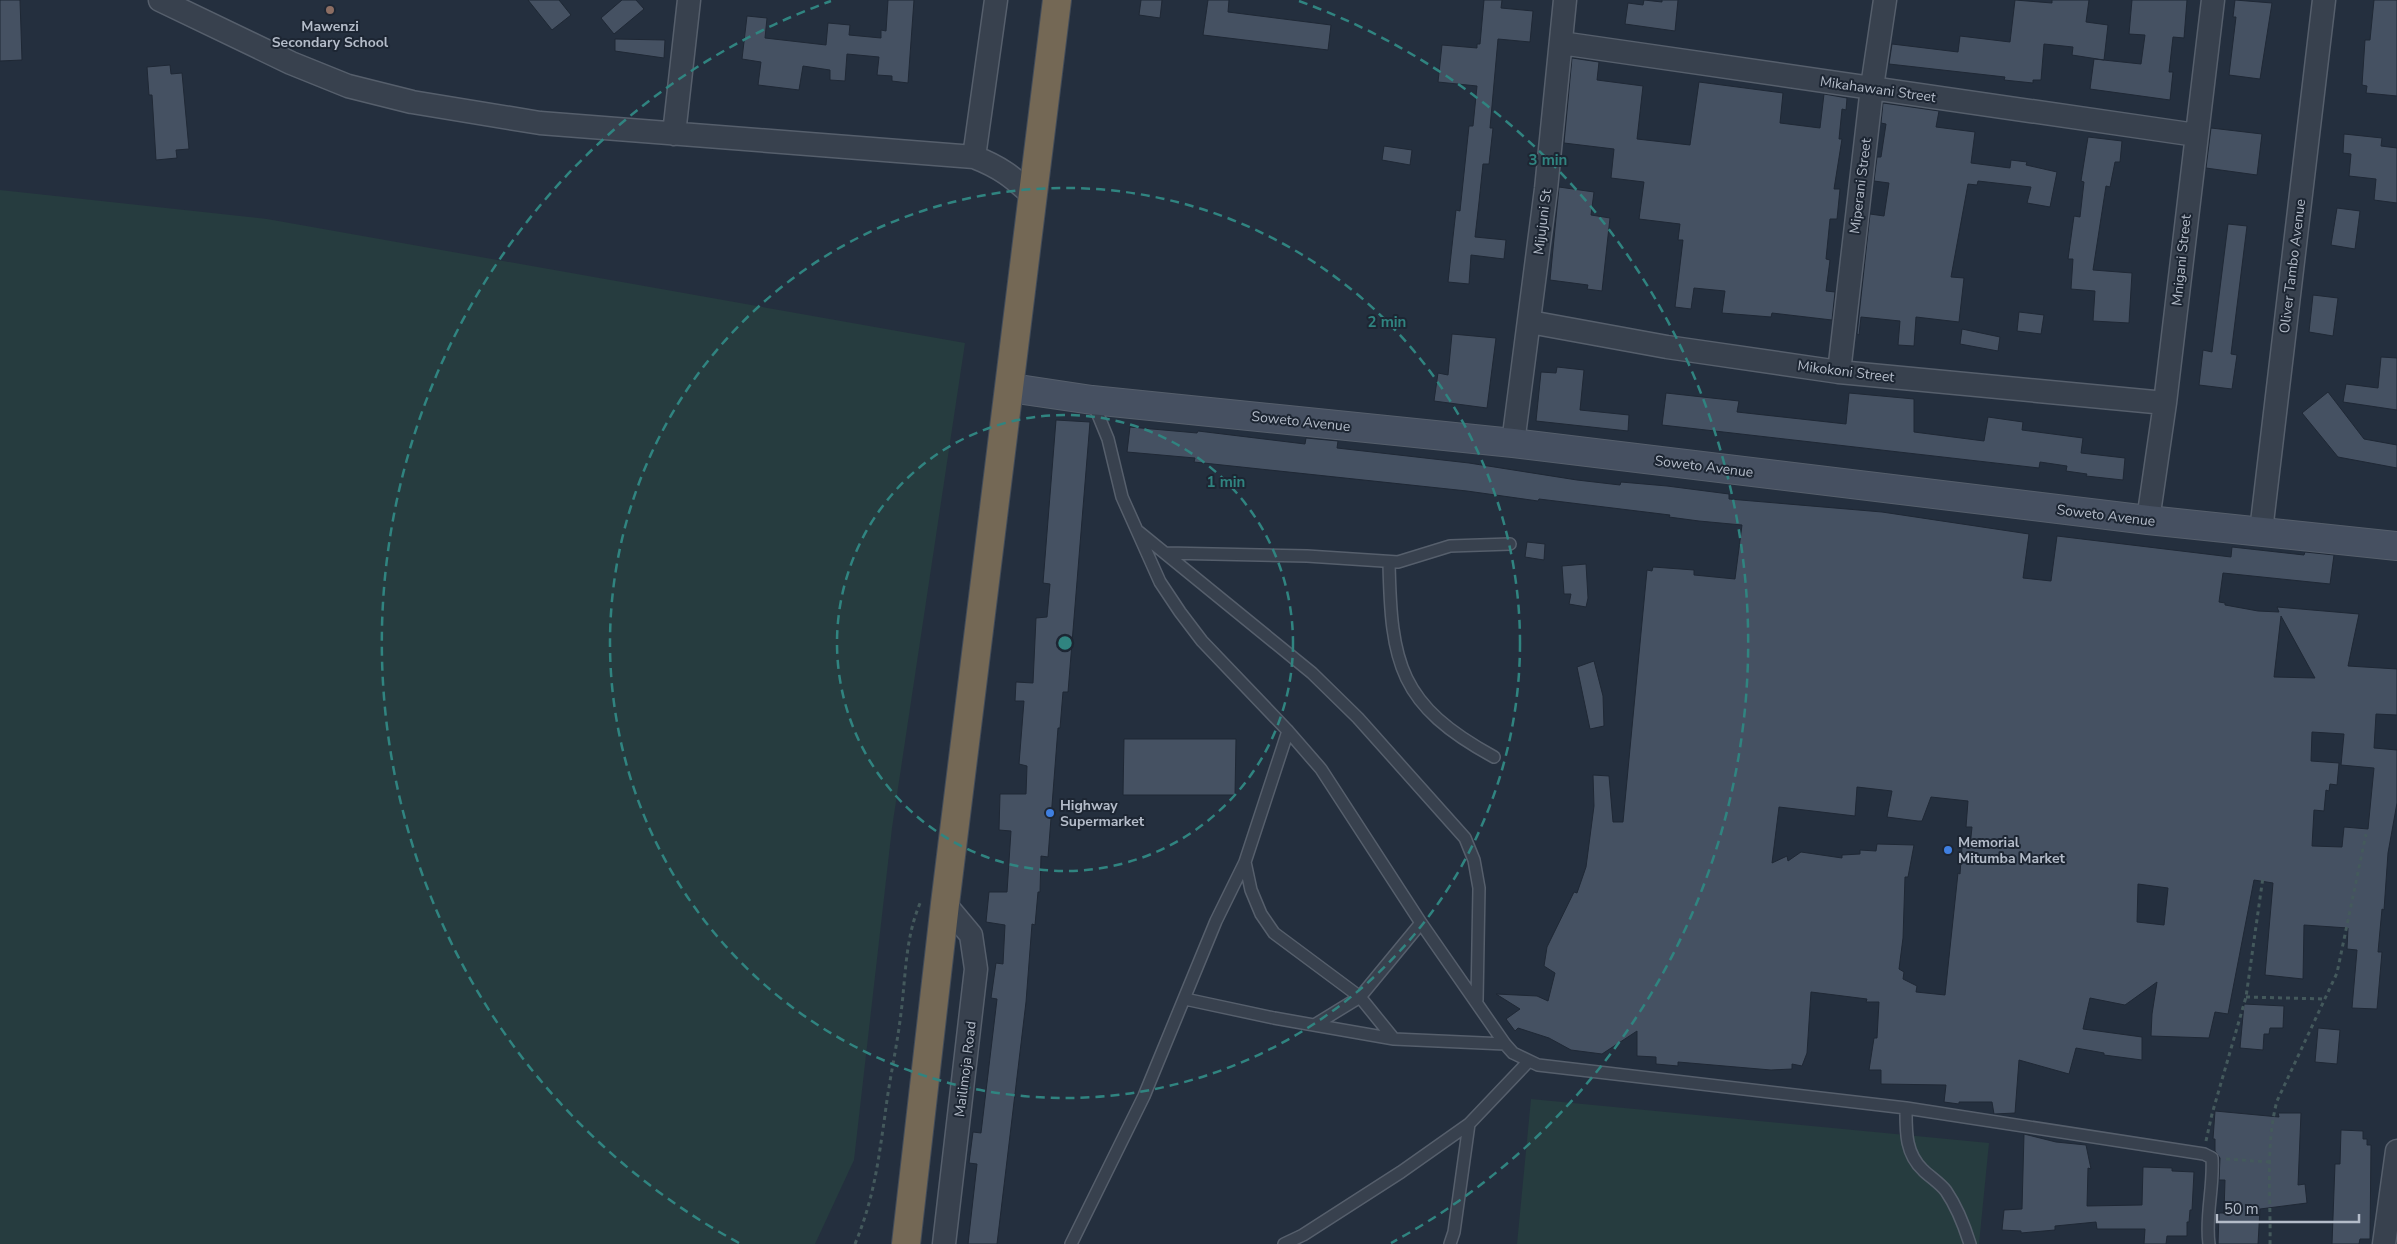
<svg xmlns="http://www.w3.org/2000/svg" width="2397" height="1244" font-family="'Nunito Sans',sans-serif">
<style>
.green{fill:#263c3f}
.building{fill:#455162;stroke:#1f2835;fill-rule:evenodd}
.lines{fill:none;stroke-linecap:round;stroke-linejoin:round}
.lane-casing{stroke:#565f6c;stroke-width:14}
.street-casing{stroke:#565f6c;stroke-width:25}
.secondary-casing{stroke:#565f6c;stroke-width:30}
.highway-casing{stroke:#434c59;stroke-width:30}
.path{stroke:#44595c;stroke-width:3;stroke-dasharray:4 4;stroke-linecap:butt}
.lane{stroke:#38414e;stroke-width:11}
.street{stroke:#38414e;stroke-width:22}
.secondary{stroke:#465061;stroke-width:28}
.highway{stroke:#746855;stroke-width:28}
.ring{fill:none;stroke:#308480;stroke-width:2.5;stroke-dasharray:9 6}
.education-dot{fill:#8d6e63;stroke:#1d2633;stroke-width:2}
.shop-dot{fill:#3f7fe0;stroke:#1d2633;stroke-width:2}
.labels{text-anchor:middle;stroke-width:4;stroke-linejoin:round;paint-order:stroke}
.poi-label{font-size:14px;font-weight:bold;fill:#b4bcc9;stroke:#1d2633;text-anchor:start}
.street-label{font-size:14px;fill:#b4bcc9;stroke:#1d2633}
.centre{fill:#308480;stroke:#1d2633;stroke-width:2.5}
.ring-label{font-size:15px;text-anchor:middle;font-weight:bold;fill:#308480;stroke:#1d2633;stroke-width:4;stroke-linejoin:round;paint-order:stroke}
</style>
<rect width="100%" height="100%" fill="#242f3e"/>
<path class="green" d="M0 190 267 219 965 343 892 828 854 1160 815 1244H0Z
M1531 1099 1989 1143 1979 1244H1517Z"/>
<path class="building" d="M0 0H20L22 60 0 61Z
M528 0H559L571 15 552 30Z
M622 0H636L644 9 614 34 601 18Z
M888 0H914L908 83 892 81V76L877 75 879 57 847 54 845 81 830 80V70L803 66 799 90 758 85 761 62 742 59 747 16 767 18 765 38 826 45 828 23 850 25 849 35 881 38V30L886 31Z
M1141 0H1162L1160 18 1139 15Z
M1208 0H1229L1228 12 1331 25 1328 50 1203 35Z
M1484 0H1502L1501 8 1533 11 1530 42 1498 39 1490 128H1493L1489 164H1483L1479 202 1475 237 1506 240 1504 259 1471 255 1469 284 1448 282 1456 210 1460 211 1469 126H1473L1477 86 1438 82 1442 45 1477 48V44H1480Z
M1644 0 1662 2V0H1678L1675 31 1625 24 1628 3 1643 5Z
M2015 0 2052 3V0H2089L2086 22 2108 25 2104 60 2072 55 2073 47 2044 44 2041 80H2033V83L2004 80 2005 77 1889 64 1892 44 1958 52 1960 36 2010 42Z
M2132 0H2187L2184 38 2173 37 2169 72H2173L2170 100 2090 89 2094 59 2141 64 2145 35 2129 34Z
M2235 0 2272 3 2260 79 2229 75 2236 17H2233Z
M2374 0H2397V96L2366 93 2367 86 2362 85 2365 40H2370Z
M615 39 665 40 664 58 615 51Z
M1572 58 1599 62 1597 80 1643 86 1637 139 1690 145 1699 82 1783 93 1780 123 1820 128 1824 94 1847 98 1846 110 1842 109 1839 139H1842L1834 189H1840L1837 219H1830L1826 259 1830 260 1826 291 1835 292 1832 320 1772 313 1771 317 1722 313 1725 291 1694 288 1691 309 1675 307 1683 240H1678L1680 224 1639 219 1644 182 1611 178 1614 149 1564 143Z
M170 65 171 74 182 73 189 149 176 150 177 158 156 160 152 95H149L147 67Z
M1883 103 1939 111 1936 127 1975 132 1971 163 2010 168 2011 160 2027 162 2026 165 2057 172 2050 207 2027 203 2031 187 1978 181 1977 185 1968 184 1951 277 1964 278 1959 322 1916 317 1914 346 1898 345 1900 321 1861 317 1859 335 1857 334 1870 214 1884 216 1889 183 1874 181 1877 157H1881L1886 124 1881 123Z
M2211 128 2262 134 2257 175 2206 168Z
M2344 134 2382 138 2381 146 2397 148V203L2374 200 2376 179 2349 176 2351 154 2343 153Z
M2088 137 2122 141 2120 162H2115L2110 187 2106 186 2093 270 2132 273 2129 323 2093 321 2095 291 2071 289 2073 259H2068L2074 216 2080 217 2084 182 2081 181Z
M1384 146 1412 150 1410 165 1382 160Z
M1559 187 1594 192 1591 215 1610 218 1602 291 1587 289 1588 285 1550 280Z
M2337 208 2360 211 2355 249 2331 245Z
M2228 224 2247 226 2231 354 2237 355 2232 389 2199 385 2203 350 2212 352Z
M2313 295 2338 298 2333 336 2309 332Z
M2019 312 2044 315 2041 334 2017 331Z
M1962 329 2000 337 1998 351 1960 344Z
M1452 334 1496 338 1487 408 1434 401 1438 373 1448 375Z
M2381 357 2397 358V410L2343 402 2346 384 2378 388Z
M1557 367 1584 370 1580 410 1629 415 1628 431 1536 421 1541 372 1556 373Z
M2328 392 2364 439 2397 445V468L2338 457 2302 413Z
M1666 393 1739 401 1737 412 1846 424 1849 393 1914 399V432L1984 441 1988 417 2023 422 2022 430 2083 438 2081 453 2125 458 2123 480 2086 476 2087 474 2066 471 2067 466 2040 462 2039 468 1662 425Z
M1056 420 1090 422 1068 692H1063L1060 728H1058L1048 857 1041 856 1040 892H1038L1035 925 1032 924 1026 1002 997 1244H968L977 1164 969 1163 973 1132 981 1133 997 999 991 998 996 963 1003 964 1005 925 986 922 989 892H1007L1011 831 999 830 1000 794H1026L1027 766 1019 764 1024 701H1015L1016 682 1033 683 1036 618 1047 617 1050 584 1043 583Z
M1130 427 1197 433 1198 431 1305 444 1306 438 1338 441 1337 448 1469 463 1577 480 1620 485 1621 482 1667 486 1729 494V499L1882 512 2029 534 2023 578 2051 581 2057 536 2231 557 2232 547 2304 555 2305 552 2334 555 2330 584 2223 573 2219 602 2225 603V605L2258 611 2279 612 2277 607 2359 614 2348 666 2397 669V715L2376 714 2374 748 2397 750V803L2388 853 2384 910 2382 909 2378 952H2382L2377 1009 2352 1008 2357 950 2347 949 2348 928 2304 925 2303 979 2265 975 2273 883 2254 880 2228 1014 2215 1012 2209 1038 2151 1036 2152 1014 2157 982 2125 1005 2090 998 2083 1029 2142 1037V1060L2104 1055V1053L2076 1048 2069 1074 2019 1060 2015 1113 1994 1114 1992 1102H1959V1104L1944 1102 1946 1085 1881 1084V1070H1869L1874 1038H1877L1879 1002H1866L1867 999 1811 992 1807 1053 1802 1066 1792 1064V1069L1771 1070 1678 1062V1066L1656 1064V1057L1637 1056V1031L1602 1054 1571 1050 1549 1038 1518 1028 1515 1031 1506 1019 1520 1009 1496 994 1537 996 1548 1001 1555 973 1544 966 1547 947 1574 892 1577 893 1586 867 1594 806 1593 775 1609 776 1613 822H1623L1647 570 1652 571 1653 567 1694 570V575L1735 579 1742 525 1699 521 1669 517 1670 515 1539 499 1538 501 1467 491 1194 462 1195 458 1127 452ZM2281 616 2315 678 2274 677ZM2312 732 2344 734 2341 765 2374 768 2368 829 2344 827 2342 847 2312 846 2314 810 2324 811 2326 790 2329 791 2330 784 2337 785 2339 763 2311 761ZM1857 787 1892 791 1887 817 1918 821H1922L1931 797 1968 801 1966 827H1972L1970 847H1962L1960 874 1958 873 1945 995 1916 992 1917 986 1903 979 1904 972 1899 969 1903 938 1905 877H1908L1914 845 1877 844 1876 851 1860 850V854L1842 855V858L1801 852 1788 861 1787 856 1772 863 1779 807 1855 816ZM2138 884 2168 888 2164 925 2137 922Z
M1527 542 1545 544 1544 560 1525 557Z
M1586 564 1588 598 1586 607 1569 604 1571 594H1564L1562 566Z
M1594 661 1603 696 1604 726 1590 729 1577 667Z
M1124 739H1236L1235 795H1123Z
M2244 1004 2284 1006 2283 1028H2270L2269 1034H2264L2263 1050 2240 1048Z
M2318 1028 2340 1030 2337 1064 2315 1062Z
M2215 1111 2279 1117 2278 1113H2301L2298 1185 2305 1184 2307 1203 2260 1209 2258 1244H2218L2219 1213H2224L2225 1180H2219L2220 1158 2215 1151V1139H2213Z
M2341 1130 2363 1131V1139H2367V1145H2371L2370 1239H2360L2359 1244H2332L2335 1164H2340Z
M2024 1134 2056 1142 2086 1145 2091 1169 2088 1168 2087 1206 2142 1205 2143 1167 2172 1168V1171L2194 1172 2192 1210H2190L2189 1222H2187V1236H2167L2166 1244H2144L2145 1229H2097L2096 1222 2055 1226V1230L2021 1233V1231L2002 1230 2004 1210 2022 1209Z"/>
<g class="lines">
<g class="lane-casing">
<path id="lane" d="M1092 400 1108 439 1122 497 1160 582 1180 612 1202 641 1288 731 1321 769 1421 923 1505 1044 1513 1053 1538 1065 1906 1108 2204 1154 2212 1158C2214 1187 2205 1216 2209 1244
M1139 532 1312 673 1358 718 1465 838 1474 860 1479 888 1477 1000
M1166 553 1307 556 1398 562 1450 546 1510 544
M1389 562C1391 664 1399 705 1494 757
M1245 862 1251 890 1261 914 1274 933 1360 997 1394 1039
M1185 999 1274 1018 1394 1039 1505 1044
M1316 1024 1360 997 1421 923
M1906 1108C1906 1131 1905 1153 1923 1170 1930 1177 1940 1183 1946 1191 1957 1207 1964 1225 1970 1244
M1071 1244 1144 1096 1216 921 1245 862 1288 731
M1284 1244 1303 1235 1401 1172 1469 1124 1528 1062
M1450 1244 1454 1232 1469 1124"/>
</g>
<g class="street-casing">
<path id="street" d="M160 0 291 63 348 86 412 102 540 123 974 157C1000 167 1013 177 1033 196
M1561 43 2196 135
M674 134 689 0
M974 157 996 0
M1530 322 1667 347 1839 372 2165 403
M1839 372 1872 87 1885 0
M1513 443 1546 189 1565 0
M2148 520 2165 403 2213 0
M2261 531 2324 0
M944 1244 976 969 971 935 945 904
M2384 1244 2397 1151"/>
</g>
<g class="secondary-casing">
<path id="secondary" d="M1011 388 1092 400 1513 443 2148 520 2397 546"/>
</g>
<g class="highway-casing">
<path id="highway" d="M906 1244 945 904 1057 0"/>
</g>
<path class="path" d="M2246 997 2325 999
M2206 1141 2212 1114 2246 997 2263 877
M2226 1159 2270 1162
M855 1244C874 1198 878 1163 885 1115 889 1081 897 1047 901 1013 906 975 905 937 921 901
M2270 1244C2271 1199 2265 1145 2277 1101L2337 973 2366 834"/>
<use href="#lane" class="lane"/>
<use href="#street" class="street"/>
<use href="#secondary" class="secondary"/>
<use href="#highway" class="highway"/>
</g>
<g class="ring">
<circle cx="1065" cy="643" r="228"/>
<circle cx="1065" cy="643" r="455"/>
<path d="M739 1243A683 683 0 0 1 831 1M1299 1A683 683 0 0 1 1391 1243"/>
</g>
<circle class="education-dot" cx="330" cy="10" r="5"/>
<g class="shop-dot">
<circle cx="1050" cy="813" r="5"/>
<circle cx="1948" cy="850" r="5"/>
</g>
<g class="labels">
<g class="poi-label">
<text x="330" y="31" text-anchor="middle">Mawenzi<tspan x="330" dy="16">Secondary School</tspan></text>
<text x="1060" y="810">Highway<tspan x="1060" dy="16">Supermarket</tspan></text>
<text x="1958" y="847">Memorial<tspan x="1958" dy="16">Mitumba Market</tspan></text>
</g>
<g class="street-label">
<text transform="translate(1878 89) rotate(8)" y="5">Mikahawani Street</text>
<text transform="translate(1860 186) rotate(-83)" y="5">Miperani Street</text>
<text transform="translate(1542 222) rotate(-83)" y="5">Mijujuni St</text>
<text transform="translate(2181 260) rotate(-84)" y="5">Mnigani Street</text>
<text transform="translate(2292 266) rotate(-83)" y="5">Oliver Tambo Avenue</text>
<text transform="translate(1846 371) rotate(7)" y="5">Mikokoni Street</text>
<text transform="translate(1301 421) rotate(6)" y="5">Soweto Avenue</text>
<text transform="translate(1704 466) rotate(7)" y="5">Soweto Avenue</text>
<text transform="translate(2106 515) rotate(7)" y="5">Soweto Avenue</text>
<text transform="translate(965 1069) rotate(-83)" y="5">Mailimoja Road</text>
</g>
</g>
<circle cx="1065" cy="643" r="8" class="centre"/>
<g class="ring-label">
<text x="1548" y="165">3 min</text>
<text x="1387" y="327">2 min</text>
<text x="1226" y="487">1 min</text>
</g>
<path d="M2217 1214v8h142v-8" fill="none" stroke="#b4bcc9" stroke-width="2.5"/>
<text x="2224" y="1214" font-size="15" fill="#b4bcc9" stroke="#1d2633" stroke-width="4" paint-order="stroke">50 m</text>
</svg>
